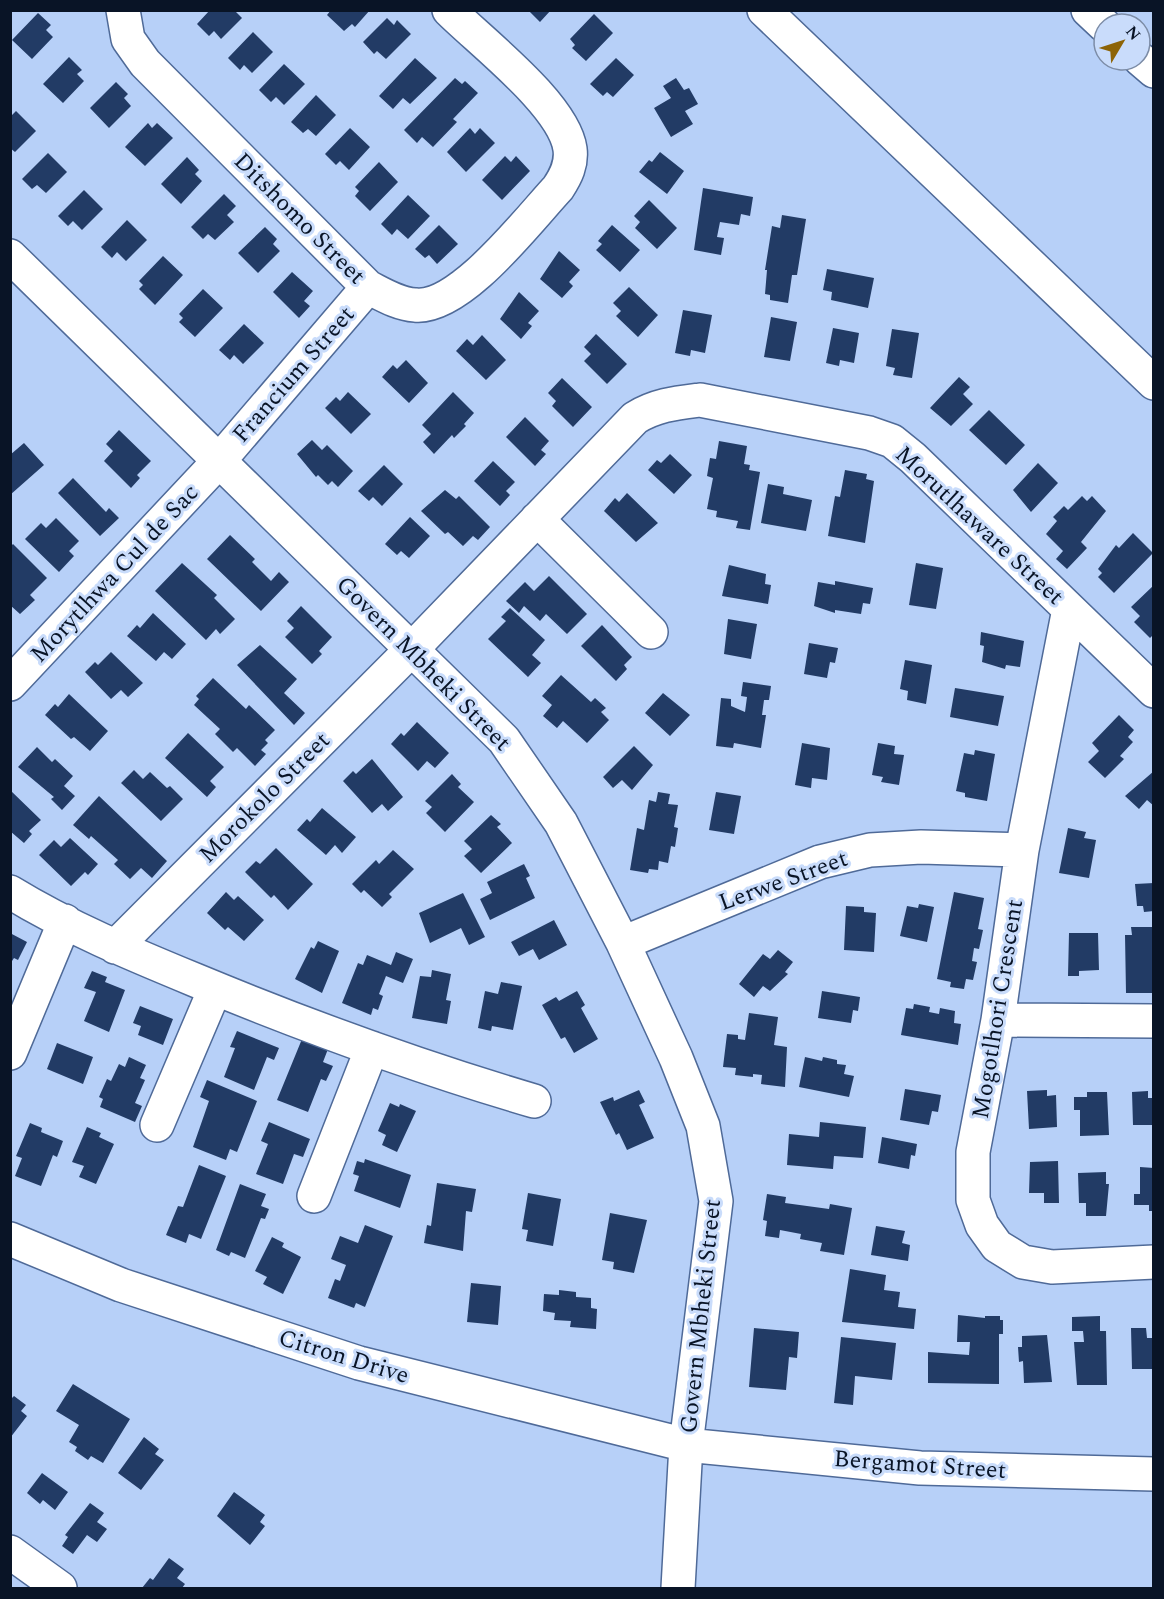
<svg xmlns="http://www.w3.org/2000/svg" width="1164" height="1599" font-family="Spectral,serif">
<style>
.building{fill:#223b65}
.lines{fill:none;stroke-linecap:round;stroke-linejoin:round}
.minor-casing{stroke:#4f6a98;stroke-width:36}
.minor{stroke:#fff;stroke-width:33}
.labels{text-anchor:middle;stroke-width:6;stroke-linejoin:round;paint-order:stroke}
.street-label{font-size:24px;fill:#091426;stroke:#c9dcfb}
</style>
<rect width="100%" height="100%" fill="#b7d0f8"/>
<path class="building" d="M210 10H234L242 18 221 39 214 31 209 36 197 24Z
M331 10H370L355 27 352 24 344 31 327 15Z
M528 10H551L540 22Z
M38 13 51 25 46 30 53 37 32 59 12 40Z
M594 14 613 33 586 61 572 48 575 45 570 39Z
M387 18 394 25 397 20 411 34 386 59 377 51 374 54 363 42Z
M253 32 273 52 252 73 244 65 240 70 228 58Z
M69 57 82 70 77 74 84 81 63 103 43 84Z
M415 58 437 78 410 104 403 98 393 109 379 96Z
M616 58 634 75 613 97 607 92 603 96 590 84Z
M284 64 305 84 284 105 276 97 271 102 259 90Z
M455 78 462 84 465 81 478 93 453 119 457 122 433 147 422 137 417 143 404 130Z
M676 78 684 90 689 88 698 104 685 111 693 124 671 137 654 108 671 98 663 86Z
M116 82 128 94 124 98 131 106 109 128 90 108Z
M316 95 336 115 316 136 308 129 303 133 291 122Z
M16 111 36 131 15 152 10 148V117Z
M148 123 152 128 157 123 173 138 145 166 125 147Z
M350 128 370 147 349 170 340 161 336 165 325 154Z
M470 128 475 134 480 128 495 143 466 172 447 152Z
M660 152 684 171 667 194 639 172 649 160 652 162Z
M48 153 67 172 46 193 37 185 32 189 22 179Z
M505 156 511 162 516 156 530 171 502 200 482 180Z
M187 157 199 170 195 174 202 181 181 204 161 184Z
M379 162 398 182 370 211 355 196 359 191 355 187Z
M703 188 753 197 750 216 741 214 739 225 720 222 717 237 724 238 721 255 694 250Z
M84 190 103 209 82 230 73 221 68 226 58 216Z
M224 194 236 206 227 215 234 222 215 240 208 234 203 239 191 227Z
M408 195 430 216 408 239 397 229 392 235 381 224Z
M649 200 677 228 657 249 635 228 640 222 634 216Z
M782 215 806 219 797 275H792L788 303 770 300V295L765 294 767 270H765L772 226 780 228Z
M127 220 147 240 126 261 117 252 112 258 101 247Z
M439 225 458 244 437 264 429 255 425 258 415 249Z
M612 225 640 250 620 272 596 250 602 244 598 241Z
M265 227 277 239 273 244 280 251 258 273 238 253Z
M559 251 580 270 569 282 573 286 562 298 540 279Z
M163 256 183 275 155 305 139 289 143 285 139 281Z
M827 269 874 278 868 308 831 300 832 292 823 290Z
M292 272 313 291 304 301 310 306 299 318 273 292Z
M629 287 658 315 638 337 616 316 621 311 613 303Z
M203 289 223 308 195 337 179 322 183 318 179 314Z
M519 292 539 311 528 323 532 326 521 339 500 319Z
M683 310 712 315 705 353 691 350 690 356 675 353Z
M771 317 797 322 790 361 764 357Z
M244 324 264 343 243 364 234 355 230 360 219 350Z
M833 328 859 333 854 363 840 360 839 366 826 363Z
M892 329 919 333 912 378 893 375 895 368 886 366Z
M596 334 627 364 607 384 584 361 591 354 584 347Z
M482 335 506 360 486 380 456 351 467 339 473 345Z
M406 360 428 383 409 403 382 377 393 365 397 369Z
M959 377 970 387 963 394 973 404 951 426 930 408Z
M562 378 592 407 573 427 552 406 556 401 548 393Z
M348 392 371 414 351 434 325 408 336 397 340 401Z
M453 392 474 413 464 424 466 426 454 438 452 435 434 454 423 442 431 434 422 425Z
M989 410 1025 445 1006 465 969 430Z
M525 417 549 441 541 450 546 454 535 466 506 437Z
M119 430 151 461 137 475 140 478 131 488 104 461 113 451 106 444Z
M312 440 322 450 327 445 353 471 338 487 332 481 328 485 318 475 316 477 297 454Z
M719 441 747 446 744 464 750 465 749 470 760 472 750 530 736 528 738 521 716 517 717 511 707 509 713 478 707 476 710 458 716 459Z
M24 443 44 465 10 495V455Z
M670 454 692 475 674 494 648 470 657 460 661 463Z
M493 461 515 482 506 491 510 495 500 506 474 481Z
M1038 463 1058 483 1031 512 1013 490Z
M384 465 403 484 382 506 373 497 369 501 358 491Z
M845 470 867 474 866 479 874 481 865 543 828 536 835 496 840 497Z
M73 478 106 512 109 508 119 518 100 536 58 493Z
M768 484 784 487 783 494 812 500 806 531 761 523Z
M445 490 456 499 459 496 490 527 478 540 473 536 463 546 448 532 445 534 421 511Z
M627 493 658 523 636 542 604 511 615 498 619 502Z
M1082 496 1087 501 1092 496 1106 511 1081 542 1087 548 1067 569 1056 559 1063 551 1046 534 1057 521 1053 517 1064 506 1068 510Z
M410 517 430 536 409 558 401 551 397 555 385 544Z
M56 518 79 541 69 551 74 556 59 572 25 539 41 523 46 528Z
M1133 533 1153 553 1114 593 1098 577 1102 573 1098 569 1116 545 1119 548Z
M230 535 255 559 252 562 271 581 279 572 289 582 261 611 207 559Z
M13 544 47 578 30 595 35 600 20 614 10 605V547Z
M182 563 217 595 214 598 235 619 220 634 216 629 206 640 155 591Z
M916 563 943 568 936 609 909 605Z
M729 565 766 574 765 584 771 585 768 604 722 596Z
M549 576 587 614 567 634 546 614 540 621 524 606 519 613 506 601 525 582 534 591Z
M835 581 873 588 870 604 863 603 861 614 835 610V613L814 606 818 582 835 585Z
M1154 585V634L1150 638 1134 622 1140 616 1131 607Z
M301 606 332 637 319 651 322 654 312 664 285 637 294 628 287 621Z
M510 608 545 640 532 655 541 663 528 677 488 639 506 621 501 617Z
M153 613 186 644 172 659 164 652 156 661 127 636 137 625 140 628Z
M728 619 757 624 751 659 724 654Z
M602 625 632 657 624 665 627 669 616 681 581 646Z
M981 632 1024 641 1020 667 1006 665 1005 669 982 662 984 646 980 645Z
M809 643 838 648 835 663 830 662 827 678 804 674Z
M260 645 297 679 284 693 305 713 294 725 237 665Z
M111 652 143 683 128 697 121 690 111 699 85 672 95 662 98 665Z
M905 660 932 665 926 704 907 700 908 691 900 689Z
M561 675 591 702 595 698 606 708 601 712 609 720 587 743 563 721 557 728 543 716 552 705 542 696Z
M213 678 246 709 249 705 275 730 265 740 268 743 261 750 266 754 255 766 237 748 233 752 215 734 220 729 194 705 199 699 196 696Z
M743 682 771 686 769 700H764L762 715H766L761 748 734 743 733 748 716 746 721 698 731 699V706L745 712 747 697 741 696Z
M955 688 1004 696 998 726 950 717Z
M663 693 690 715 670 736 645 713Z
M69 694 108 731 90 751 74 737 71 739 45 715 55 704 58 707Z
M1119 715 1134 730 1128 737 1133 742 1120 756 1124 759 1105 778 1088 762 1099 751 1092 743Z
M417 722 449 753 435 768 427 761 418 771 391 744 401 733 404 736Z
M188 733 224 767 210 781 216 787 207 797 165 758Z
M802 743 830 748 827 780 812 778 811 788 795 785Z
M878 743 895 746 894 754 904 755 899 785 881 782 883 777 872 775Z
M634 746 653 765 632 790 622 780 613 788 603 777Z
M37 747 52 762 55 759 73 776 64 786 75 796 62 810 51 799 54 797 18 767Z
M975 750 995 754 987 801 965 797V793L956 791 964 753 974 755Z
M372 759 403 797 388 811 382 804 372 813 343 781 353 771 356 774Z
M134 770 143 779 150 772 167 788 170 786 183 799 161 821 121 783Z
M1154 771V806L1147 800 1139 809 1125 796Z
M452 774 461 784 458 787 474 802 445 832 426 813 432 807 425 801Z
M10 790 41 820 29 831 32 834 24 843 10 831Z
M658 792 670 794 668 804 678 805 674 827 678 828 675 847 671 846 668 863 659 861 658 870 649 869 648 873 630 870 637 828 644 830 649 800 656 802Z
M716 792 741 796 734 834 709 830Z
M99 796 167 861 152 878 141 868 130 879 114 864 118 860 91 836 89 839 73 825Z
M322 808 356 837 342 853 335 845 326 855 297 830 307 819 310 822Z
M491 815 501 824 497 827 512 843 481 873 464 856 472 849 464 841Z
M1068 828 1086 832 1084 838 1096 840 1089 878 1059 873Z
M70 838 98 864 88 875 85 872 71 886 39 855 54 840 61 847Z
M276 848 313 884 288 910 274 895 271 898 245 872 256 861 260 864Z
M393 850 414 869 389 894 392 897 382 907 364 890 361 893 352 884 376 860 379 864Z
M524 864 530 876 526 878 535 898 490 920 480 899 492 893 487 882Z
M1154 883V911L1144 912 1143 906H1137L1135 884Z
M226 892 234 900 238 896 264 920 244 941 228 927 225 930 207 913Z
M954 892 984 898 978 929 983 930 979 949 974 948 972 961 977 962 973 980 966 979 964 989 950 987 951 982 937 979Z
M463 893 485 937 469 945 461 928 430 943 419 913Z
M919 904 934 907 927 942 900 936 907 906 918 908Z
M846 906 864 907V912L876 913 874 952 844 950Z
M554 920 567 945 539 960 533 949 519 956 511 942Z
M1131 927H1152L1154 993H1126L1125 935H1132Z
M10 933 27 942 18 960 14 958 10 964Z
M1069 933H1098L1099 970 1079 971V976H1068Z
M318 941 339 951 322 993 295 979 311 947 314 949Z
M778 950 793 962 785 972 788 974 770 991 763 986 754 997 739 984 763 954 770 959Z
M396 952 413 959 403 983 386 976 379 994 383 996 378 1010 373 1008 371 1015 342 1003 358 963 363 965 367 955 391 965Z
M432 970 451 974 446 1000 451 1001 447 1024 412 1018 420 976 431 977Z
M92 971 107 977 105 982 125 990 109 1032 84 1021 96 992 84 988Z
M501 982 522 986 513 1030 492 1026 491 1031 478 1028 485 991 498 994Z
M577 991 585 1005 581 1008 598 1039 574 1053 565 1037 561 1039 542 1005 556 997 559 1001Z
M822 991 860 997 858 1011 853 1010 851 1023 818 1018Z
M914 1004 930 1007 929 1012 939 1014 940 1008 955 1011 954 1023 961 1024 958 1045 901 1035 906 1008 913 1009Z
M140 1006 173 1019 163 1045 138 1035 141 1026 133 1023Z
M749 1013 778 1017 774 1045 787 1047 785 1087 761 1084 762 1075 753 1074V1077L735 1075 736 1068 723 1067 727 1034 738 1035V1039L745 1040Z
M237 1031 279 1048 274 1060 267 1057 254 1090 224 1077 235 1048 230 1047Z
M302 1039 328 1049 323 1062 333 1066 326 1081 321 1079 308 1112 277 1100Z
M57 1043 93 1057 83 1084 47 1069Z
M129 1057 146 1065 140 1078 145 1080 135 1103 142 1106 135 1122 100 1107 103 1099 99 1097 107 1079 111 1081 119 1064 125 1067Z
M805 1057 822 1061 823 1057 837 1060V1064L846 1065 844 1074 854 1076 849 1097 799 1087Z
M207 1080 257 1101 237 1152 230 1149 226 1160 193 1147 209 1101 200 1097Z
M905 1089 941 1095 938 1112 932 1111 929 1125 900 1120Z
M639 1090 645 1102 639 1105 654 1138 627 1150 619 1133 616 1135 600 1102 613 1097 614 1101Z
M1047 1090V1096L1056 1095 1057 1127 1029 1129 1027 1091Z
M1148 1091V1098H1154V1125H1133L1132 1092Z
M1087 1092H1107L1109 1135 1080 1136V1110H1074V1097H1087Z
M390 1103 399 1107 400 1104 416 1111 397 1152 382 1145 386 1135 378 1131Z
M269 1122 310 1139 303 1157 294 1154 283 1184 256 1174 268 1144 261 1141Z
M820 1122 866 1127 863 1158 834 1156 833 1169 787 1165 789 1134 819 1137Z
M30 1123 42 1128 41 1132 63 1141 57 1157 53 1155 41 1186 15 1176 22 1158 16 1156Z
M87 1127 101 1133 99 1137 114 1144 96 1184 79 1177 84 1166 72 1162Z
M882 1137 917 1144 915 1156 911 1155 909 1169 878 1163Z
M365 1159 411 1175 400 1208 354 1191 359 1176 353 1174 357 1161 364 1163Z
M1058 1161 1059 1203H1044V1193H1029L1030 1162Z
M199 1165 226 1176 201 1239 189 1234 186 1243 166 1235 178 1206 183 1207Z
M1140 1167 1154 1168V1211H1149V1205H1134V1194H1140Z
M1106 1172V1184H1109L1106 1216H1086V1203H1079L1078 1173Z
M437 1183 476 1189 472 1212 466 1211 463 1251 424 1243 427 1225 431 1226Z
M240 1184 266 1194 261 1206 269 1209 265 1219 261 1218 245 1258 231 1252 229 1256 216 1250Z
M528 1193 561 1199 553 1246 526 1241 528 1230 522 1229Z
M767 1194 786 1197 785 1203 829 1209 830 1204 852 1208 844 1255 820 1251 822 1243 800 1239 801 1234 780 1230 779 1238 765 1236 767 1221 763 1220Z
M610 1213 647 1220 634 1273 613 1269 614 1262 602 1260Z
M365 1225 393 1236 365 1307 356 1303 354 1308 328 1298 335 1279 340 1281 346 1265 331 1259 340 1236 358 1243Z
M876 1226 905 1231 902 1243 910 1245 908 1261 871 1255Z
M272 1237 284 1243 282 1247 301 1257 283 1294 263 1284 267 1277 255 1271Z
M850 1269 886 1275 884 1290 900 1292 898 1307 916 1309 914 1329 842 1322Z
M471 1283 501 1286 498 1325 467 1322Z
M559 1290 576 1292V1297L591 1298V1308L597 1309 596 1329 570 1327 571 1321 554 1320 555 1313 543 1311 544 1294 559 1295Z
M958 1315 985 1318V1316H1000V1320H1003V1334H999V1384L928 1383V1352L969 1355 970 1342H957Z
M1100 1316V1331H1106L1107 1385H1077L1074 1342H1084L1083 1331H1072V1317Z
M754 1328 799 1332 797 1358 789 1357 786 1390 749 1387Z
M1131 1328H1146L1147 1338H1154V1369H1132Z
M1047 1335 1052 1382 1024 1383 1023 1361 1019 1362 1018 1347H1022V1336Z
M841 1337 896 1343 892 1380 855 1376 853 1405 834 1403Z
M73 1384 130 1419 103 1463 91 1456 88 1460 75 1451 77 1447 69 1442 79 1425 56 1411Z
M14 1396 26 1405 21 1411 27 1416 10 1438V1400Z
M144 1437 159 1449 155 1454 164 1460 141 1490 118 1473Z
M42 1473 68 1492 55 1510 43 1500 40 1504 27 1493Z
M234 1492 265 1515 260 1522 265 1526 250 1545 217 1516Z
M90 1503 104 1513 97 1522 107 1529 97 1542 87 1535 73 1554 62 1546 68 1537 65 1535Z
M169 1558 184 1569 177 1578 185 1584 182 1588H142L150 1578 153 1580Z"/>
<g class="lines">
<g class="minor-casing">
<path id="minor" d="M123 10 128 39 145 63 368 287C382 294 398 304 415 305 460 310 529 219 558 188 566 176 572 164 570 149 564 105 481 42 449 10
M764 10 1154 383
M1088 10 1104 25
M1140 59 1154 71
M10 256 504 740 561 823 623 943 676 1058 703 1126 716 1201 686 1445 678 1588
M537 519 651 632
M1069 609 1022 850 998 1020 973 1152V1200L982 1225 997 1246 1023 1262 1052 1267 1154 1262
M10 684 218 462 368 287
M10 892C69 928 132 954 195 980 306 1026 419 1067 534 1101
M623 943 820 862 870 850 921 847 1022 850
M115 947 413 648 635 418C656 405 676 403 700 400L869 433 892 441 913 458 1154 691
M998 1020 1154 1021
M10 1053 65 921
M157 1125 215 989
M314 1196 372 1048
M10 1239 121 1285 359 1363 686 1445 920 1468 1154 1474
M10 1552 60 1588"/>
</g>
<use href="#minor" class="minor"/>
</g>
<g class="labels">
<g class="street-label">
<text transform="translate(300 218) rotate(45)" y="8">Ditshomo Street</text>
<text transform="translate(293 374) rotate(-49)" y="8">Francium Street</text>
<text transform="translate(980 525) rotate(43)" y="8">Morutlhaware Street</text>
<text transform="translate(114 573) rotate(-47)" y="8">Morytlhwa Cul de Sac</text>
<text transform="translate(424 663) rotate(45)" y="8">Govern Mbheki Street</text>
<text transform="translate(264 797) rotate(-45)" y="8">Morokolo Street</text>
<text transform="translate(783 880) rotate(-20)" y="8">Lerwe Street</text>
<text transform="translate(997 1009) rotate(-81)" y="8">Mogotlhori Crescent</text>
<text transform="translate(700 1316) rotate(-84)" y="8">Govern Mbheki Street</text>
<text transform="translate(344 1356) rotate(17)" y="8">Citron Drive</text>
<text transform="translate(920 1464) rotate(4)" y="8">Bergamot Street</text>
</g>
</g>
<rect width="1164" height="1599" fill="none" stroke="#091426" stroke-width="24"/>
<g transform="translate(1122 42) rotate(51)"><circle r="28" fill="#c9dcfb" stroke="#7c8ca6" stroke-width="1.5"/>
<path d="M0-4.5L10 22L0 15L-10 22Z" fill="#8d6407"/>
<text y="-9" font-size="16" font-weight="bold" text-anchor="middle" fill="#091426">N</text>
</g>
</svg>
